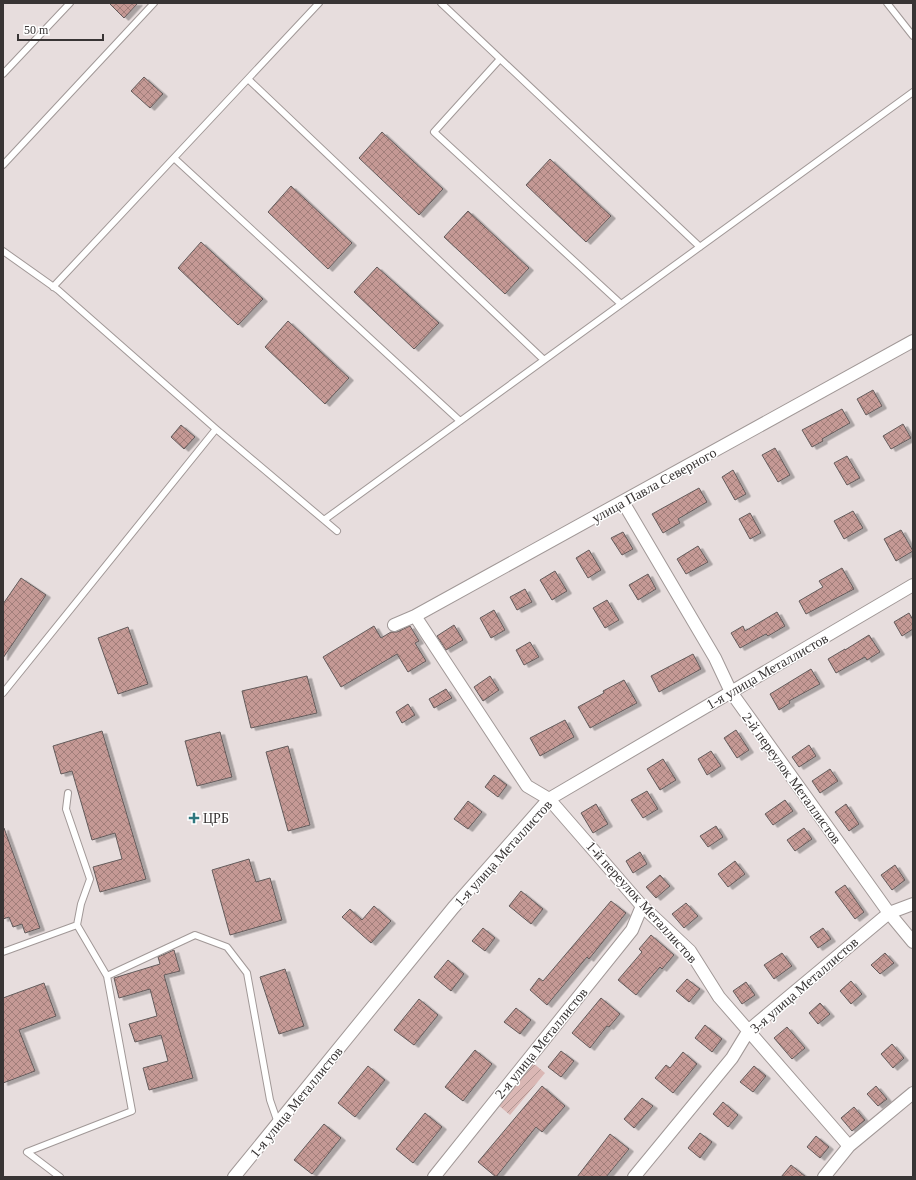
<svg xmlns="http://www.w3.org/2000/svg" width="916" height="1180" font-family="'Times New Roman',serif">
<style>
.garden{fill:url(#garden-furrows)}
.building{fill:url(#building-cross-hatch);stroke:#635b5b;filter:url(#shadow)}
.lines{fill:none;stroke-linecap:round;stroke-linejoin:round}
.lane-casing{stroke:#a19897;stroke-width:8}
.street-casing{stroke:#a19897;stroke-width:14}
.lane{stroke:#fff;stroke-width:6}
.street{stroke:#fff;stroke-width:12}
.poi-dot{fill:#2e777e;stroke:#fff;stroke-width:1.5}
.labels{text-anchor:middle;stroke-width:3;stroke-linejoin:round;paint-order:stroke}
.street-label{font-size:14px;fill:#383434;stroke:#fff}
.poi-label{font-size:14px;fill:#383434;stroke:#fff;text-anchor:start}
</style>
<defs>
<pattern id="garden-furrows" width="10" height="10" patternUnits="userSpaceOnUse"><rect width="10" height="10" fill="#dab7b4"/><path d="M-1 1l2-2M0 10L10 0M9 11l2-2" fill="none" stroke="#b29693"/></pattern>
<pattern id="building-cross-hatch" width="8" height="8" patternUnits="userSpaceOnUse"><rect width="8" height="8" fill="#c59995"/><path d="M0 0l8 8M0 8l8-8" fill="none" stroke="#a17e7a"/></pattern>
<filter id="shadow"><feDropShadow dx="4.5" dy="2.5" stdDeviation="0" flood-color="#0004"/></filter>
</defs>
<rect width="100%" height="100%" fill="#e7dddd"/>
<path class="garden" d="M532 1062 545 1073 510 1115 497 1104Z"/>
<path class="building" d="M109 3H138L124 18Z
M144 77 163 94 150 108 131 91Z
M382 132 443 189 419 215 359 158Z
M550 159 611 216 586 242 526 185Z
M291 186 352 243 328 269 268 212Z
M468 211 529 268 505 294 444 237Z
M201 242 263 299 238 325 178 268Z
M377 267 439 323 414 349 354 292Z
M288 321 349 378 325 404 265 347Z
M873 390 882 406 866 415 857 399Z
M842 409 850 423 822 439 823 441 812 447 802 430Z
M903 424 911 438 891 449 883 436Z
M181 425 195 437 184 449 171 437Z
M775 448 790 475 778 482 762 455Z
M847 456 860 478 847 485 834 463Z
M733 470 746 494 735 500 722 477Z
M699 488 707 502 678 519 680 523 663 533 652 514Z
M853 511 863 528 844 539 834 521Z
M750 513 761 533 750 539 739 519Z
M901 530 913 551 896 561 884 539Z
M623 532 633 549 622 555 611 538Z
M698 546 708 562 686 574 677 559Z
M589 550 601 570 588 578 576 558Z
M842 568 854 589 806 614 799 601 823 587 819 581Z
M555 571 567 591 552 600 540 580Z
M648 574 656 589 638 600 629 585Z
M21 578 46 595 3 658V604Z
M525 589 532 602 517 610 510 597Z
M607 600 619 620 605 628 593 608Z
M494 610 505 630 491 638 480 618Z
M777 612 785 626 768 636 766 634 740 648 731 633 743 626 745 631Z
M909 613 913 620V629L902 636 894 622Z
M454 625 463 640 446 650 437 636Z
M374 626 381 638 391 632H397L410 626 419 641 415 643 426 661 408 672 397 654 341 687 323 657Z
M128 627 148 684 118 694 98 638Z
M869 635 880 652 867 660 865 657 836 673 828 659 845 649V650Z
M530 642 539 657 524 665 516 650Z
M693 654 701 669 659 692 651 676Z
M811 669 820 684 789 701 790 703 779 710 770 694Z
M307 676 317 713 251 728 242 691Z
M490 676 499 690 483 701 474 687Z
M624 680 637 703 590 728 578 707 604 693 603 691Z
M446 689 452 698 434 708 429 699Z
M408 704 415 715 402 723 396 712Z
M565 720 574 737 540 756 530 738Z
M736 730 749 750 737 758 724 738Z
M102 731 146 879 100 892 93 867 122 859 115 833 92 840 72 771 61 774 53 746Z
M220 732 232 777 197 786 185 741Z
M809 745 816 756 799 767 792 757Z
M288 746 310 825 288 831 266 752Z
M711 751 721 766 707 775 698 759Z
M663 759 676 780 660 790 647 769Z
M830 769 838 781 820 793 812 781Z
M494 775 507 785 498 797 485 787Z
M647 791 658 809 643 818 631 800Z
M785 800 793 811 773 825 765 814Z
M468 801 482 812 468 829 454 819Z
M596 804 608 824 593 833 581 813Z
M846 804 859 824 849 831 835 812Z
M716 826 723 837 708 847 700 836Z
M3 828H4L40 928 25 933 22 924 13 927 9 917 3 919Z
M804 828 812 839 795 851 787 840Z
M640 852 647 864 633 873 626 861Z
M249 859 256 882 270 878 282 920 230 935 212 870Z
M735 861 745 874 728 887 718 874Z
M895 865 905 880 892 890 881 875Z
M660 875 670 886 656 898 646 887Z
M845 885 864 912 855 919 835 892Z
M521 891 543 909 531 924 509 906Z
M611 901 626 913 589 959 587 957 547 1005 530 990 539 978 543 981Z
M686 903 698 916 684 928 672 914Z
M374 906 391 921 371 943 342 917 350 909 362 920Z
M483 928 495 938 485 951 472 941Z
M823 928 831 939 818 948 810 937Z
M651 935 674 955 662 969 660 967 636 995 618 980 642 952 639 949Z
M174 950 180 971 164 975 193 1078 149 1090 143 1068 168 1061 161 1035 135 1042 129 1024 157 1016 150 989 119 998 114 978 160 964 158 957Z
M782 953 792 966 774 979 764 965Z
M885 953 894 963 880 974 871 965Z
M448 960 464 974 451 991 434 977Z
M285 969 304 1026 279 1034 260 977Z
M687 979 700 989 689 1002 676 991Z
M851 981 862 994 851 1004 840 991Z
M746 982 755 995 742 1004 733 991Z
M44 983 56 1016 19 1030 35 1071 3 1083V998Z
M601 998 620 1014 609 1027 607 1026 590 1048 572 1033Z
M419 999 438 1015 414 1045 394 1030Z
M820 1003 830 1014 818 1024 809 1013Z
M516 1008 531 1020 520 1034 504 1022Z
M705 1025 722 1039 712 1052 695 1038Z
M787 1027 805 1048 792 1059 774 1038Z
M892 1044 904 1058 893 1068 881 1054Z
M475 1050 492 1064 463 1101 445 1087Z
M561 1051 574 1061 561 1077 548 1067Z
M683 1052 697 1064 673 1093 655 1078 666 1065 670 1068Z
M368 1066 385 1080 355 1117 338 1103Z
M754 1066 766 1076 753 1092 740 1082Z
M542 1086 565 1106 542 1132 536 1127 496 1177 478 1162Z
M876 1086 887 1099 878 1106 867 1094Z
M642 1098 653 1106 634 1128 624 1119Z
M723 1102 738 1115 728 1127 713 1114Z
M854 1107 865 1120 852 1131 841 1118Z
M425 1113 442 1127 413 1163 396 1149Z
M324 1124 341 1138 312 1174 294 1160Z
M700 1133 712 1142 700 1158 688 1148Z
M610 1134 629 1149 606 1177H577Z
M816 1136 829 1147 820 1158 807 1147Z
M791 1165 806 1177H781Z"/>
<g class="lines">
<g class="lane-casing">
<path id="lane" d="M441 3 700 247
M887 3 913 36
M500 59 434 132 621 304
M3 74 70 3
M248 79 544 360
M174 158 460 421
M3 165 154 3
M3 251 58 290 216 429 337 531
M53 287 319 3
M324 520 913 92
M3 693 216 429
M3 952 77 925
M107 976 195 935 227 947 247 973 270 1100 278 1123
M60 1177 27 1152 132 1111 107 976 77 925 81 904 90 879 66 809 68 793"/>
</g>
<g class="street-casing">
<path id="street" d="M623 502 715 658 731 692 889 913 913 942
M415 616 527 786 549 799 642 906 690 951 719 997 849 1146
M394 625 415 616 913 341
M234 1177 453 908 549 799 913 585
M434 1177 632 930 642 906
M634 1177 732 1058 749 1030 889 913 913 904
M824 1177 849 1146 913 1093"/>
</g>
<use href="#lane" class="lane"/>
<use href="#street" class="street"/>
</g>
<path class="poi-dot" d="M192 812h4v4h4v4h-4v4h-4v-4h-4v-4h4z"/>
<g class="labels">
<g class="street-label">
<text transform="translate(654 485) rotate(-29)" y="5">улица Павла Северного</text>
<text transform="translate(767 671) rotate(-30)" y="5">1-я улица Металлистов</text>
<text transform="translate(792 778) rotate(54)" y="5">2-й переулок Металлистов</text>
<text transform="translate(503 853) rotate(-48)" y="5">1-я улица Металлистов</text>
<text transform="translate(642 902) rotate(48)" y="5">1-й переулок Металлистов</text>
<text transform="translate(804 985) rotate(-41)" y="5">3-я улица Металлистов</text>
<text transform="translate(541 1043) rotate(-51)" y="5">2-я улица Металлистов</text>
<text transform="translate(296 1102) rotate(-51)" y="5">1-я улица Металлистов</text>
</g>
<g class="poi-label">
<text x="203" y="823">ЦРБ</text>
</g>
</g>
<rect width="916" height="1180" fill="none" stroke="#383434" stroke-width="8"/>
<path d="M18 34v6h85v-6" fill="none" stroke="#383434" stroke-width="2"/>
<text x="24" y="34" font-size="12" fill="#383434" stroke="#ffffff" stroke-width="3" paint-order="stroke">50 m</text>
</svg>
